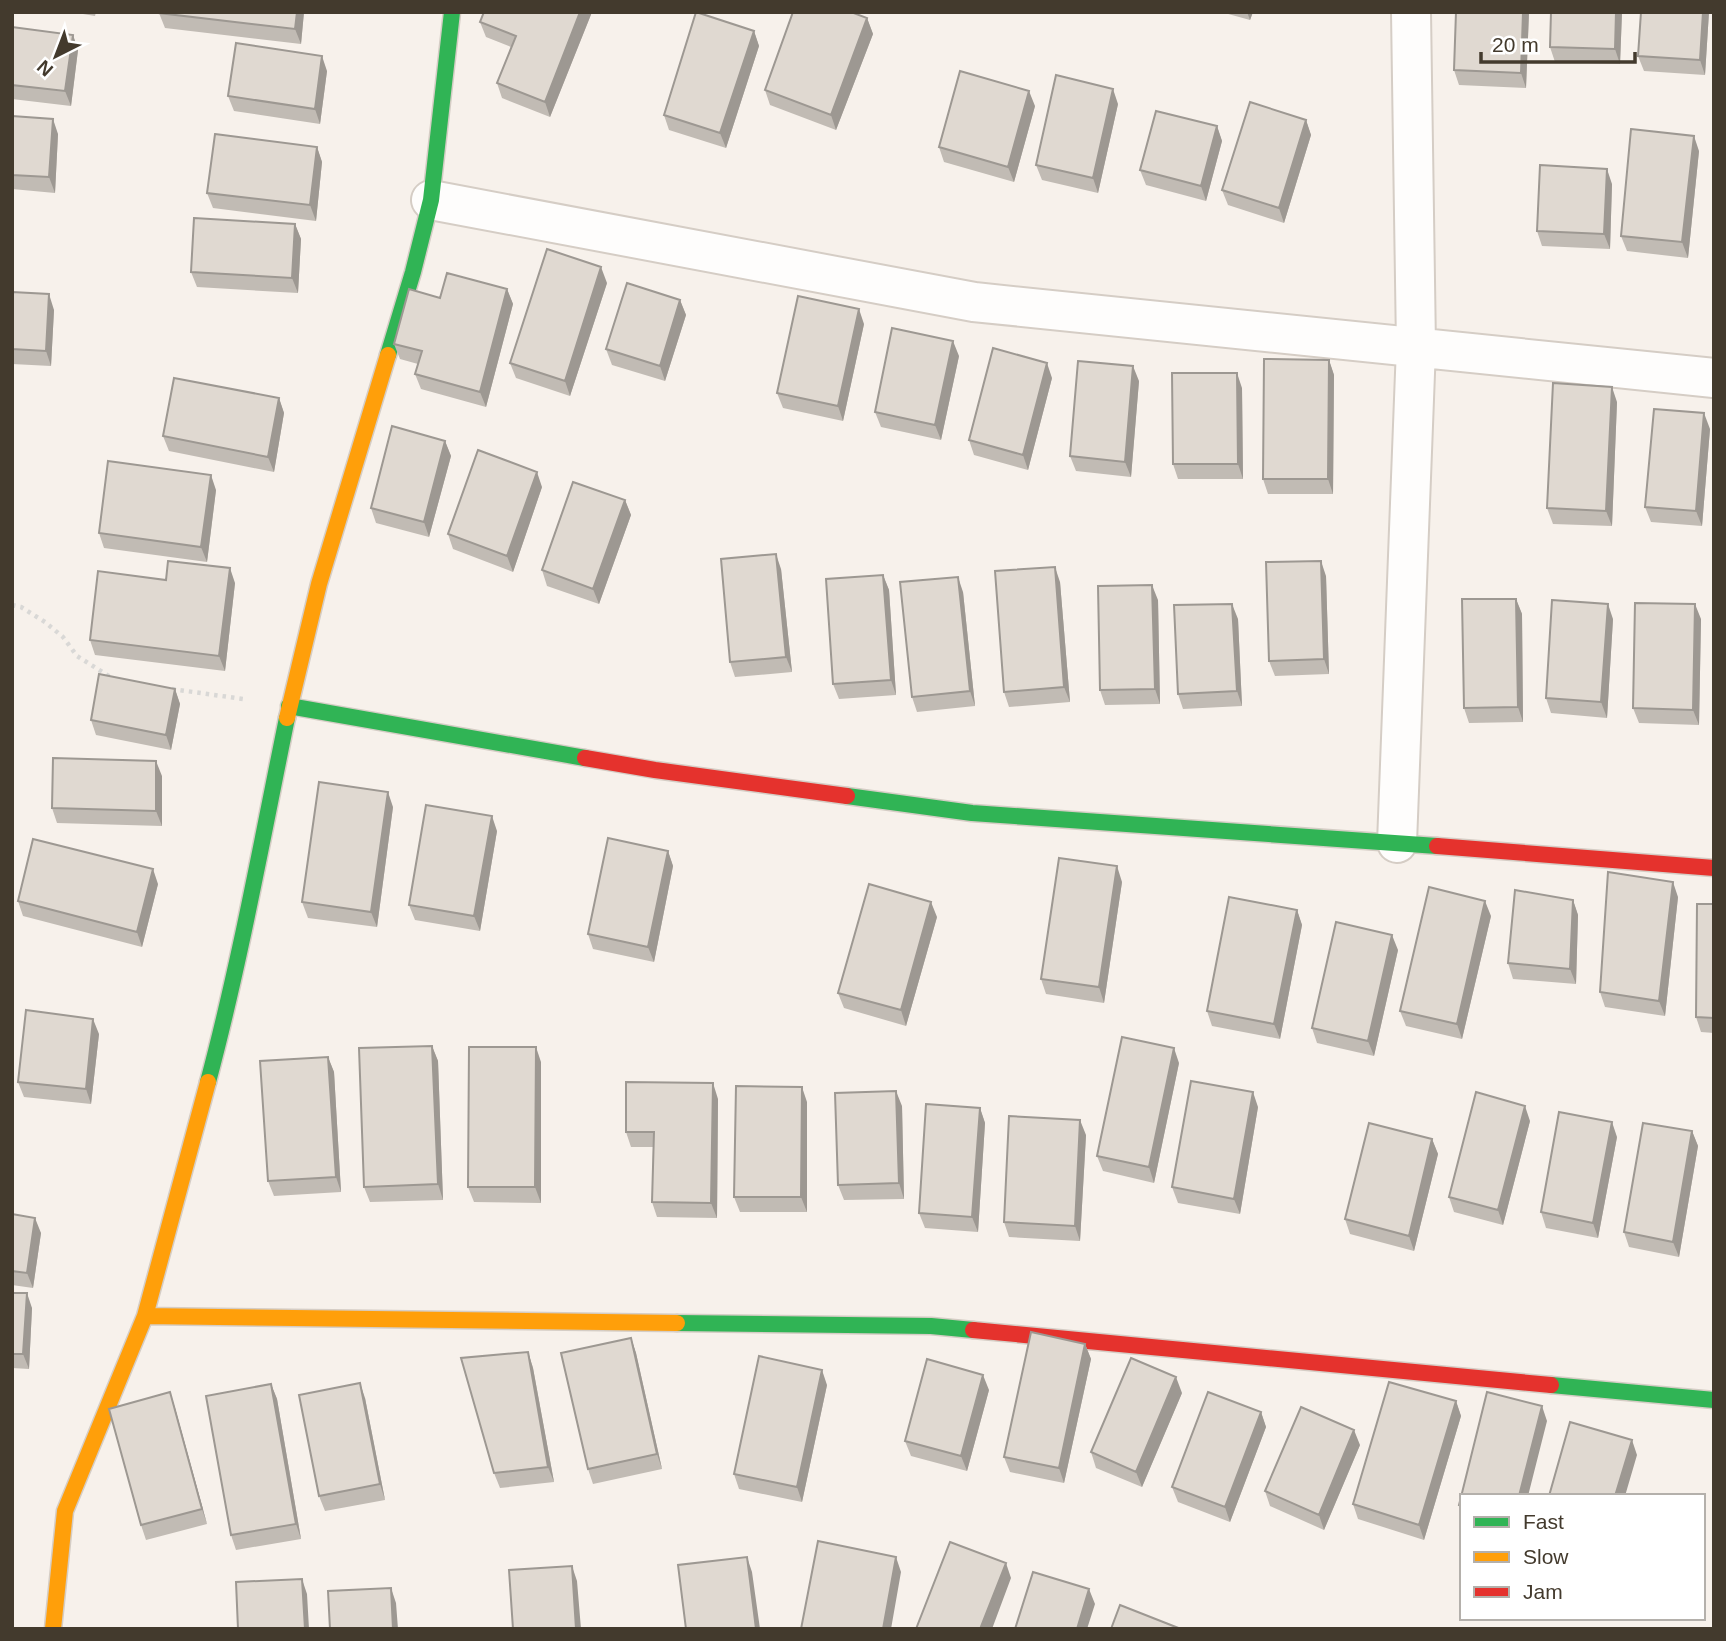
<svg xmlns="http://www.w3.org/2000/svg" width="1726" height="1641" font-family="Arial,sans-serif">
<style>
.lines{fill:none;stroke-linecap:round;stroke-linejoin:round}
.street-casing{stroke:#d5cdc5;stroke-width:42}
.fast-casing{stroke:#d5cdc5;stroke-width:19}
.slow-casing{stroke:#d5cdc5;stroke-width:19}
.jam-casing{stroke:#d5cdc5;stroke-width:19}
.path{stroke:#d9d8d6;stroke-width:4.5;stroke-dasharray:3.5 5;stroke-linecap:butt}
.street{stroke:#fefdfc;stroke-width:38}
.fast{stroke:#30b455;stroke-width:16}
.slow{stroke:#ff9f0a;stroke-width:16}
.jam{stroke:#e5322d;stroke-width:16}
.wall{fill:#c1bbb4}
.shaded-wall{fill:#9d9892}
.building{fill:#e0d9d1;stroke:#9d9892;stroke-width:2}
</style>
<rect width="100%" height="100%" fill="#f7f1eb"/>
<g class="lines">
<g class="street-casing">
<path id="street" d="M431 200 974 302 1714 378
M1397 843 1416 347 1411 12"/>
</g>
<g class="fast-casing">
<path id="fast" d="M388 355 413 272 431 200 452 12
M289 706 585 758
M847 796 972 813 1437 846
M208 1082C240 962 262 840 287 718
M677 1323 931 1326 973 1330
M1551 1385 1714 1400"/>
</g>
<g class="slow-casing">
<path id="slow" d="M287 718 319 584 388 355
M145 1316 677 1323
M53 1629 65 1511 145 1316 208 1082"/>
</g>
<g class="jam-casing">
<path id="jam" d="M585 758 655 770 847 796
M1437 846 1714 868
M973 1330 1551 1385"/>
</g>
<path class="path" d="M12 605 21 607 45 622 63 637 77 656 112 678
M172 689 243 699"/>
<use href="#street" class="street"/>
<use href="#fast" class="fast"/>
<use href="#slow" class="slow"/>
<use href="#jam" class="jam"/>
</g>
<path class="wall" d="M71 12H96L95 16Z
M304 12 301 44 165 28 159 13Z
M592 12 550 117 502 98 497 83 511 47 486 37 480 22Z
M1221 12H1253L1250 20Z
M1529 12 1526 88 1459 85 1454 70Z
M1622 12 1620 64 1555 62 1550 47Z
M1641 12H1709L1705 75 1644 71 1638 56Z
M867 18 873 34 836 130 770 105 765 90Z
M12 27 73 35 78 50 71 106 12 99Z
M754 31 759 46 726 148 669 130 664 115Z
M327 71 320 124 234 111 228 96Z
M1118 104 1098 193 1042 180 1036 165Z
M1035 106 1014 182 944 162 939 147Z
M12 116 58 134 55 193 12 189Z
M1306 120 1311 135 1284 223 1228 205 1222 190Z
M1217 126 1222 141 1206 201 1146 185 1140 170Z
M317 147 322 162 316 221 213 208 207 193Z
M1699 151 1688 258 1627 251 1621 236Z
M1612 184 1610 249 1542 246 1537 231Z
M295 224 301 239 298 293 197 287 191 272Z
M607 283 570 396 516 378 510 363Z
M507 289 513 304 486 407 421 389 415 374 418 364 400 359 394 344 440 298Z
M12 292 54 310 51 366 12 364Z
M680 300 686 315 665 381 612 365 606 349Z
M864 324 843 421 783 408 777 393Z
M959 356 941 440 881 427 875 412Z
M1329 360 1334 375 1333 494H1268L1263 479Z
M1052 378 1028 470 974 455 969 440Z
M1139 381 1131 477 1076 471 1070 456Z
M1242 388 1243 479H1178L1173 464Z
M279 398 284 413 274 472 169 451 163 436Z
M1617 402 1612 526 1553 524 1547 508Z
M1710 429 1702 526 1651 522 1645 507Z
M445 441 451 456 429 537 376 523 371 508Z
M542 487 513 572 453 549 448 534Z
M216 490 207 562 104 548 99 533Z
M625 500 631 515 599 604 547 586 542 570Z
M781 569 792 672 735 677 730 662Z
M883 575 889 590 896 695 839 699 833 684Z
M1326 576 1329 674 1275 676 1269 661Z
M1060 582 1070 702 1009 707 1004 692Z
M235 583 225 671 95 655 90 640Z
M963 592 975 706 917 712 912 697Z
M1516 599 1522 614 1523 722 1469 723 1464 708Z
M1158 600 1160 704 1105 705 1100 690Z
M1238 619 1242 706 1183 709 1178 694Z
M1613 619 1607 718 1551 713 1546 698Z
M1701 619 1699 725 1639 723 1633 708Z
M175 689 180 704 171 750 96 735 91 720Z
M162 776V826L57 823 52 808Z
M393 807 377 927 308 918 302 902Z
M497 831 480 931 415 920 409 905Z
M668 851 673 866 654 962 593 949 588 934Z
M1122 882 1104 1003 1046 994 1041 979Z
M158 884 142 947 23 916 18 901Z
M1678 897 1665 1016 1605 1007 1600 992Z
M1573 900 1578 915 1576 984 1513 979 1508 963Z
M1714 904V1033L1701 1032 1696 1017Z
M1297 910 1302 925 1280 1039 1212 1026 1207 1011Z
M1491 916 1462 1039 1406 1026 1400 1011Z
M937 917 906 1026 844 1008 838 993Z
M1398 950 1374 1056 1317 1043 1312 1028Z
M99 1034 91 1104 24 1097 18 1082Z
M432 1046 438 1061 443 1200 370 1202 364 1187Z
M328 1057 334 1072 341 1192 274 1196 268 1181Z
M541 1062V1203L474 1202 468 1187Z
M1179 1063 1154 1183 1103 1171 1097 1156Z
M718 1099 717 1218 657 1217 652 1202 653 1147H631L626 1132Z
M807 1102V1212H740L734 1197Z
M902 1106 904 1199 844 1200 838 1185Z
M1258 1107 1240 1214 1178 1203 1172 1187Z
M980 1108 985 1123 978 1232 925 1228 919 1213Z
M1530 1121 1503 1225 1454 1212 1449 1197Z
M1692 1131 1698 1146 1679 1257 1629 1247 1624 1232Z
M1086 1135 1080 1241 1009 1237 1004 1222Z
M1617 1137 1598 1238 1546 1228 1541 1212Z
M1432 1139 1438 1154 1414 1251 1350 1234 1345 1219Z
M12 1214 41 1233 33 1288 12 1285Z
M12 1293 32 1308 29 1369 12 1368Z
M631 1338 636 1353 662 1469 593 1484 588 1469Z
M1085 1344 1091 1359 1064 1483 1010 1472 1004 1457Z
M528 1352 533 1368 554 1482 500 1488 494 1473Z
M271 1384 277 1399 301 1539 236 1550 231 1535Z
M827 1385 802 1502 739 1489 734 1474Z
M989 1390 967 1471 911 1456 905 1441Z
M1182 1393 1142 1487 1096 1468 1091 1452Z
M365 1398 385 1500 325 1511 319 1496Z
M1456 1401 1461 1416 1424 1540 1358 1519 1353 1504Z
M175 1408 207 1524 146 1540 141 1525Z
M1261 1412 1266 1427 1230 1522 1178 1502 1172 1487Z
M1360 1445 1324 1530 1270 1506 1265 1491Z"/>
<path class="shaded-wall" d="M297 12H304L301 44 295 29Z
M580 12H592L550 117 545 102Z
M1247 12H1253L1250 20Z
M1523 12H1529L1526 88 1521 73Z
M1616 12H1622L1620 64 1615 49Z
M1703 12H1709L1705 75 1700 60Z
M867 18 873 34 836 130 831 115Z
M754 31 759 46 726 148 720 133Z
M73 35 78 50 71 106 65 91Z
M322 56 327 71 320 124 315 109Z
M1113 89 1118 104 1098 193 1093 178Z
M1029 91 1035 106 1014 182 1008 167Z
M53 119 58 134 55 193 49 177Z
M1306 120 1311 135 1284 223 1279 208Z
M1217 126 1222 141 1206 201 1201 186Z
M1694 136 1699 151 1688 258 1682 242Z
M317 147 322 162 316 221 310 205Z
M1607 169 1612 184 1610 249 1604 234Z
M295 224 301 239 298 293 292 278Z
M601 267 607 283 570 396 565 381Z
M507 289 513 304 486 407 480 392Z
M49 294 54 310 51 366 46 351Z
M680 300 686 315 665 381 660 366Z
M859 309 864 324 843 421 838 406Z
M953 341 959 356 941 440 935 425Z
M1329 360 1334 375 1333 494 1328 479Z
M1047 363 1052 378 1028 470 1023 455Z
M1133 366 1139 381 1131 477 1125 462Z
M1237 373 1242 388 1243 479 1238 464Z
M1612 387 1617 402 1612 526 1606 511Z
M279 398 284 413 274 472 268 457Z
M1704 413 1710 429 1702 526 1696 511Z
M445 441 451 456 429 537 424 522Z
M537 472 542 487 513 572 507 556Z
M211 475 216 490 207 562 201 547Z
M625 500 631 515 599 604 593 589Z
M776 554 781 569 792 672 786 657Z
M1321 561 1326 576 1329 674 1324 659Z
M1055 567 1060 582 1070 702 1064 687Z
M230 568 235 583 225 671 219 656Z
M883 575 889 590 896 695 891 680Z
M958 577 963 592 975 706 970 691Z
M1152 585 1158 600 1160 704 1155 689Z
M1516 599 1522 614 1523 722 1518 707Z
M1232 604 1238 619 1242 706 1237 691Z
M1608 604 1613 619 1607 718 1601 702Z
M1695 604 1701 619 1699 725 1693 710Z
M175 689 180 704 171 750 166 735Z
M156 761 162 776V826L156 811Z
M388 792 393 807 377 927 371 912Z
M492 816 497 831 480 931 474 916Z
M668 851 673 866 654 962 648 947Z
M1117 866 1122 882 1104 1003 1099 987Z
M153 869 158 884 142 947 137 932Z
M1673 882 1678 897 1665 1016 1659 1001Z
M1573 900 1578 915 1576 984 1570 969Z
M1485 901 1491 916 1462 1039 1457 1024Z
M931 902 937 917 906 1026 901 1010Z
M1297 910 1302 925 1280 1039 1274 1024Z
M1392 935 1398 950 1374 1056 1368 1041Z
M93 1019 99 1034 91 1104 86 1089Z
M432 1046 438 1061 443 1200 438 1184Z
M536 1047 541 1062V1203L535 1187Z
M1174 1048 1179 1063 1154 1183 1149 1167Z
M328 1057 334 1072 341 1192 336 1177Z
M713 1083 718 1099 717 1218 711 1203Z
M802 1087 807 1102V1212L801 1197Z
M896 1091 902 1106 904 1199 899 1183Z
M1253 1092 1258 1107 1240 1214 1234 1199Z
M1525 1106 1530 1121 1503 1225 1498 1210Z
M980 1108 985 1123 978 1232 972 1217Z
M1080 1120 1086 1135 1080 1241 1075 1226Z
M1612 1122 1617 1137 1598 1238 1593 1223Z
M1692 1131 1698 1146 1679 1257 1673 1242Z
M1432 1139 1438 1154 1414 1251 1409 1236Z
M35 1218 41 1233 33 1288 27 1273Z
M27 1293 32 1308 29 1369 23 1354Z
M631 1338 636 1353 662 1469 657 1454Z
M1085 1344 1091 1359 1064 1483 1059 1468Z
M528 1352 533 1368 554 1482 548 1467Z
M822 1370 827 1385 802 1502 797 1487Z
M983 1375 989 1390 967 1471 961 1456Z
M1176 1377 1182 1393 1142 1487 1136 1472Z
M360 1383 365 1398 385 1500 380 1484Z
M271 1384 277 1399 301 1539 296 1524Z
M170 1392 175 1408 207 1524 202 1509Z
M1456 1401 1461 1416 1424 1540 1419 1525Z
M1542 1406 1547 1421 1528 1496H1519Z
M1261 1412 1266 1427 1230 1522 1225 1507Z
M1354 1430 1360 1445 1324 1530 1319 1515Z
M1632 1440 1637 1455 1625 1496H1615Z
M747 1557 752 1572 760 1629H756Z
M896 1557 901 1572 891 1629H883Z
M1006 1563 1011 1578 992 1629H980Z
M572 1566 577 1581 581 1629H576Z
M302 1579 307 1594 309 1629H305Z
M391 1588 396 1603 398 1629H393Z
M1089 1589 1095 1604 1087 1629H1077Z"/>
<path class="building" d="M159 12H297L295 29 159 13Z
M484 12H580L545 102 497 83 516 36 480 22Z
M696 12 754 31 720 133 664 115Z
M793 12H851L867 18 831 115 765 90Z
M1456 12H1523L1521 73 1454 70Z
M1551 12H1616L1615 49 1550 47Z
M1641 12H1703L1700 60 1638 56Z
M12 27 73 35 65 91 12 85Z
M236 43 322 56 315 109 228 96Z
M960 71 1029 91 1008 167 939 147Z
M1056 75 1113 89 1093 178 1036 165Z
M1250 102 1306 120 1279 208 1222 190Z
M1156 111 1217 126 1201 186 1140 170Z
M12 116 53 119 49 177 12 175Z
M1631 129 1694 136 1682 242 1621 236Z
M215 134 317 147 310 205 207 193Z
M1540 165 1607 169 1604 234 1537 231Z
M194 218 295 224 292 278 191 272Z
M547 249 601 267 565 381 510 363Z
M447 273 507 289 480 392 415 374 422 351 394 344 409 289 440 298Z
M627 283 680 300 660 366 606 349Z
M12 292 49 294 46 351 12 349Z
M798 296 859 309 838 406 777 393Z
M892 328 953 341 935 425 875 412Z
M993 348 1047 363 1023 455 969 440Z
M1264 359 1329 360 1328 479H1263Z
M1078 361 1133 366 1125 462 1070 456Z
M1172 373H1237L1238 464H1173Z
M174 378 279 398 268 457 163 436Z
M1553 383 1612 387 1606 511 1547 508Z
M1654 409 1704 413 1696 511 1645 507Z
M392 426 445 441 424 522 371 508Z
M478 450 537 472 507 556 448 534Z
M108 461 211 475 201 547 99 533Z
M573 482 625 500 593 589 542 570Z
M776 554 786 657 730 662 721 559Z
M168 561 230 568 219 656 90 640 98 571 166 580Z
M1321 561 1324 659 1269 661 1266 562Z
M1055 567 1064 687 1004 692 995 571Z
M883 575 891 680 833 684 826 579Z
M958 577 970 691 912 697 900 582Z
M1152 585 1155 689 1100 690 1098 586Z
M1462 599H1516L1518 707 1464 708Z
M1552 600 1608 604 1601 702 1546 698Z
M1635 603 1695 604 1693 710 1633 708Z
M1232 604 1237 691 1178 694 1174 605Z
M99 674 175 689 166 735 91 720Z
M53 758 156 761V811L52 808Z
M319 782 388 792 371 912 302 902Z
M426 805 492 816 474 916 409 905Z
M608 838 668 851 648 947 588 934Z
M33 839 153 869 137 932 18 901Z
M1059 858 1117 866 1099 987 1041 979Z
M1608 872 1673 882 1659 1001 1600 992Z
M869 884 931 902 901 1010 838 993Z
M1429 887 1485 901 1457 1024 1400 1011Z
M1515 890 1573 900 1570 969 1508 963Z
M1229 897 1297 910 1274 1024 1207 1011Z
M1697 904H1714V1018L1696 1017Z
M1336 922 1392 935 1368 1041 1312 1028Z
M26 1010 93 1019 86 1089 18 1082Z
M1122 1037 1174 1048 1149 1167 1097 1156Z
M432 1046 438 1184 364 1187 359 1048Z
M469 1047H536L535 1187H468Z
M328 1057 336 1177 268 1181 260 1061Z
M1191 1081 1253 1092 1234 1199 1172 1187Z
M626 1082 713 1083 711 1203 652 1202 654 1132H626Z
M736 1086 802 1087 801 1197H734Z
M896 1091 899 1183 838 1185 835 1093Z
M1476 1092 1525 1106 1498 1210 1449 1197Z
M926 1104 980 1108 972 1217 919 1213Z
M1559 1112 1612 1122 1593 1223 1541 1212Z
M1009 1116 1080 1120 1075 1226 1004 1222Z
M1369 1123 1432 1139 1409 1236 1345 1219Z
M1643 1123 1692 1131 1673 1242 1624 1232Z
M12 1214 35 1218 27 1273 12 1271Z
M12 1293H27L23 1354H12Z
M1031 1332 1085 1344 1059 1468 1004 1457Z
M631 1338 657 1454 588 1469 561 1353Z
M528 1352 548 1467 494 1473 461 1358Z
M759 1356 822 1370 797 1487 734 1474Z
M1131 1358 1176 1377 1136 1472 1091 1452Z
M927 1359 983 1375 961 1456 905 1441Z
M1389 1382 1456 1401 1419 1525 1353 1504Z
M360 1383 380 1484 319 1496 299 1395Z
M271 1384 296 1524 231 1535 206 1396Z
M170 1392 202 1509 141 1525 109 1409Z
M1208 1392 1261 1412 1225 1507 1172 1487Z
M1487 1392 1542 1406 1519 1496H1462V1506L1459 1505Z
M1301 1407 1354 1430 1319 1515 1265 1491Z
M1570 1422 1632 1440 1615 1496H1549Z
M818 1541 896 1557 883 1629H801Z
M950 1542 1006 1563 980 1629H916Z
M747 1557 756 1629H686L678 1565Z
M572 1566 576 1629H513L509 1570Z
M1033 1572 1089 1589 1077 1629H1015Z
M302 1579 305 1629H238L236 1582Z
M391 1588 393 1629H330L328 1591Z
M1120 1605 1181 1629H1111Z"/>
<rect width="1726" height="1641" fill="none" stroke="#433a2d" stroke-width="28"/>
<rect x="1460" y="1494" width="245" height="126" fill="#ffffff" stroke="#b4b0ab" stroke-width="2"/>
<rect x="1474" y="1517" width="35" height="10" fill="#30b455" stroke="#b4b0ab" stroke-width="2"/>
<text x="1523" y="1529" font-size="21" fill="#433a2d">Fast</text>
<rect x="1474" y="1552" width="35" height="10" fill="#ff9f0a" stroke="#b4b0ab" stroke-width="2"/>
<text x="1523" y="1564" font-size="21" fill="#433a2d">Slow</text>
<rect x="1474" y="1587" width="35" height="10" fill="#e5322d" stroke="#b4b0ab" stroke-width="2"/>
<text x="1523" y="1599" font-size="21" fill="#433a2d">Jam</text>
<g transform="translate(56 56) rotate(222)" stroke="#ffffff" stroke-width="5" paint-order="stroke">
<path d="M0-5L12 26L0 18L-12 26Z" fill="#433a2d"/>
<text y="-10" font-size="19" font-weight="bold" text-anchor="middle" fill="#433a2d">N</text>
</g>
<path d="M1481 52v10h154v-10" fill="none" stroke="#433a2d" stroke-width="3.5"/>
<text x="1492" y="52" font-size="21" fill="#433a2d" stroke="#ffffff" stroke-width="5" paint-order="stroke">20 m</text>
</svg>
